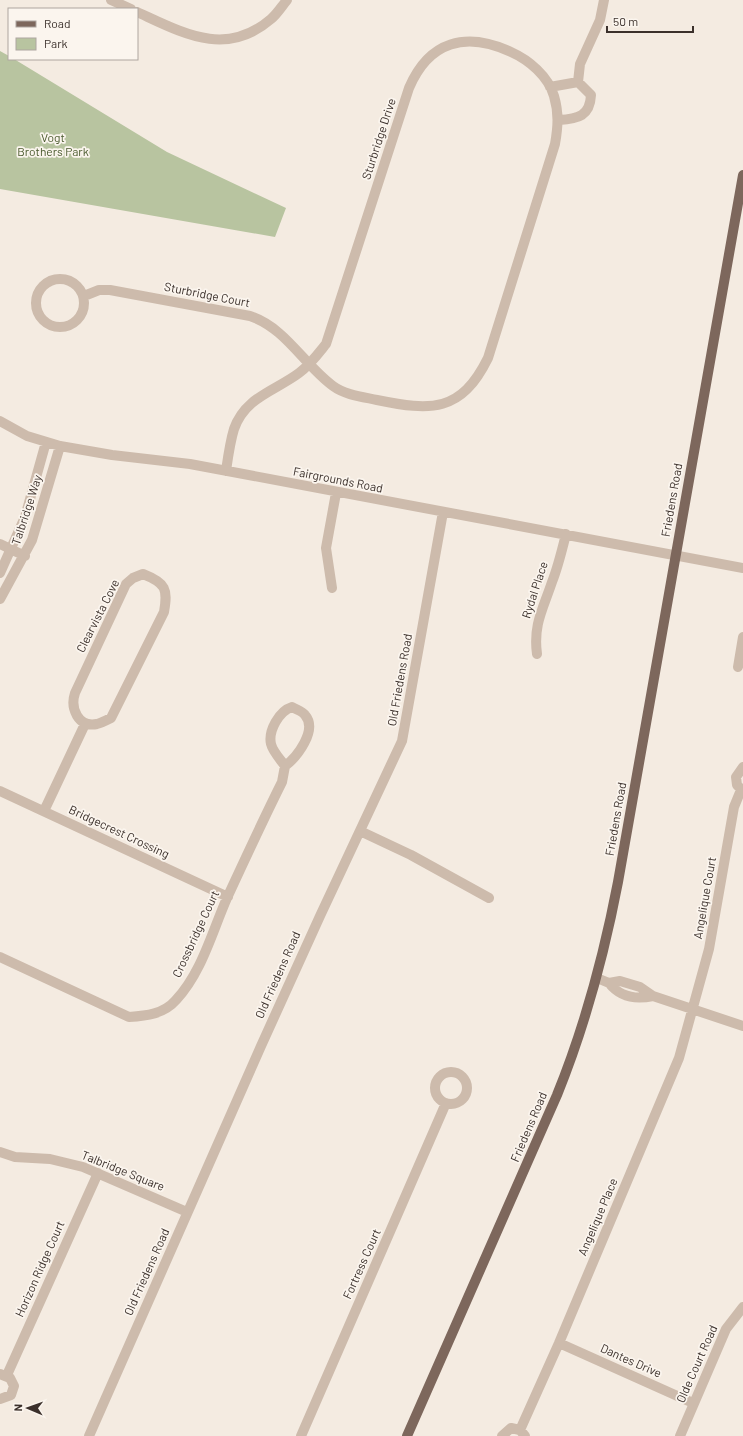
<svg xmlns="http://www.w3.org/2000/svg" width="743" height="1436" font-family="Barlow,sans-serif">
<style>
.green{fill:#b8c4a0}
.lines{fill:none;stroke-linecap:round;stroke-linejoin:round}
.minor{stroke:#cdbbac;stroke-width:10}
.major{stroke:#7d675c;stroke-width:10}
.labels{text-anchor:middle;stroke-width:3.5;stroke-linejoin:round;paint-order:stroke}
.park-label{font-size:12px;fill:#4a5a2e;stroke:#fbf5ee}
.street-label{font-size:12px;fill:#3b302b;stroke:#fbf5ee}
</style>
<rect width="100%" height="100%" fill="#f4ebe1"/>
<path class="green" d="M0 51 9 56V59H14L167 152 286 208 275 237 0 189Z"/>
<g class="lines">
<path class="minor" d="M111 0 131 9
M137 12C183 33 226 58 271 19 277 14 282 6 287 0
M578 82 580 64 600 20 604 0
M550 87 578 82 591 95C590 116 578 119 559 120
M36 303a24 24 0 1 1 48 0a24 24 0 1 1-48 0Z
M84 296 99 290H110L250 316C286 328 304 365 333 386 345 395 363 397 377 400 431 411 461 413 488 358L555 144C558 127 559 113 554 96 548 76 529 60 511 52 466 31 429 41 409 88L326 344C318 354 310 365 299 373 275 391 245 397 234 429 230 442 228 457 226 471
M0 421 27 436 60 446 112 455 190 464 743 568
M0 544 25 556
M0 573 25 517 46 442
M143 574C166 583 168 589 164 612L111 718C107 720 101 723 97 724 78 728 70 708 75 693L126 584 133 578Z
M332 588 326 548 336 493
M0 599 32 540 60 446
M537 654C533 625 543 609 552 582 558 567 562 550 566 534
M738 667 743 637
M743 767 736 777 737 785 743 791
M0 791 228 897
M44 811 85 724
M360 831 411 855 489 898
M0 957 129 1017C146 1016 164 1014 176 1000 202 972 212 932 227 898 245 859 263 820 282 782L285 766C297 757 318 730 305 715 302 711 297 710 292 707 279 711 268 731 271 744 273 752 281 760 285 766
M597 978 609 983 620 981 640 987 653 996 743 1026
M609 983C620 997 635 1000 653 996
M435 1088a16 16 0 1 1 32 0a16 16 0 1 1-32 0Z
M0 1152 15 1157 50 1159 83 1167 187 1212
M559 1343 693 1403
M0 1374 10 1378 14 1386 11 1395 0 1399
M7 1375 98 1173
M520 1430 559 1343 679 1058 709 949 734 807 741 790
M89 1436 261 1046 320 916 402 741 443 512
M301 1436 446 1103
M502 1436 511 1428 520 1430 525 1436
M680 1436 726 1329 743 1307"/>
<path class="major" d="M407 1436 557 1095C585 1026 604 955 618 882L743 175"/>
</g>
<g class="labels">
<g class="park-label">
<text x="53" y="142">Vogt<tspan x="53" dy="14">Brothers Park</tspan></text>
</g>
<g class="street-label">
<text transform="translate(379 139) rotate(-72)" y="4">Sturbridge Drive</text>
<text transform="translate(207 295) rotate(11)" y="4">Sturbridge Court</text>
<text transform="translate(338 480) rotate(11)" y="4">Fairgrounds Road</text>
<text transform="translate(672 500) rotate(-80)" y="4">Friedens Road</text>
<text transform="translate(27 510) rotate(-72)" y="4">Talbridge Way</text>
<text transform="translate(535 590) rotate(-72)" y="4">Rydal Place</text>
<text transform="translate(98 616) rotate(-63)" y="4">Clearvista Cove</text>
<text transform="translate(400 680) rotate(-80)" y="4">Old Friedens Road</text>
<text transform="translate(616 819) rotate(-80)" y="4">Friedens Road</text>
<text transform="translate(119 832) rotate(25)" y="4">Bridgecrest Crossing</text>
<text transform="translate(705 898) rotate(-80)" y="4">Angelique Court</text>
<text transform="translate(196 934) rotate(-65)" y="4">Crossbridge Court</text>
<text transform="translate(278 975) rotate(-66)" y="4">Old Friedens Road</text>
<text transform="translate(529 1127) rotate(-67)" y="4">Friedens Road</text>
<text transform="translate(123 1171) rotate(22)" y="4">Talbridge Square</text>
<text transform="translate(598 1217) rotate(-67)" y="4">Angelique Place</text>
<text transform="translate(362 1264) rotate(-66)" y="4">Fortress Court</text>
<text transform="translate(40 1269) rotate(-66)" y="4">Horizon Ridge Court</text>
<text transform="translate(147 1272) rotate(-66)" y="4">Old Friedens Road</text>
<text transform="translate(631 1361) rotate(24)" y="4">Dantes Drive</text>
<text transform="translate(697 1364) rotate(-66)" y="4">Olde Court Road</text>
</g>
</g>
<rect x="8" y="8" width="130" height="52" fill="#fbf5ee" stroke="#aea6a0"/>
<rect x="16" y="21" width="20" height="6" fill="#7d675c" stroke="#aea6a0"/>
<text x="44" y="28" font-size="12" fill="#3b302b">Road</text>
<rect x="16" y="38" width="20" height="12" fill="#b8c4a0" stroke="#aea6a0"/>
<text x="44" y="48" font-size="12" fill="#3b302b">Park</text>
<g transform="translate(28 1408) rotate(272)" stroke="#fbf5ee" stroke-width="3" paint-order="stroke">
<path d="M0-3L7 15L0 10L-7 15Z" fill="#3b302b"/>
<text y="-6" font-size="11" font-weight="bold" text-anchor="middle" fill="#3b302b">N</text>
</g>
<path d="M607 26v6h86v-6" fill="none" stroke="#3b302b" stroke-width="2"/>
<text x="613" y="26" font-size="12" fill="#3b302b" stroke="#fbf5ee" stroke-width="3" paint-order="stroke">50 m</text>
</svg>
